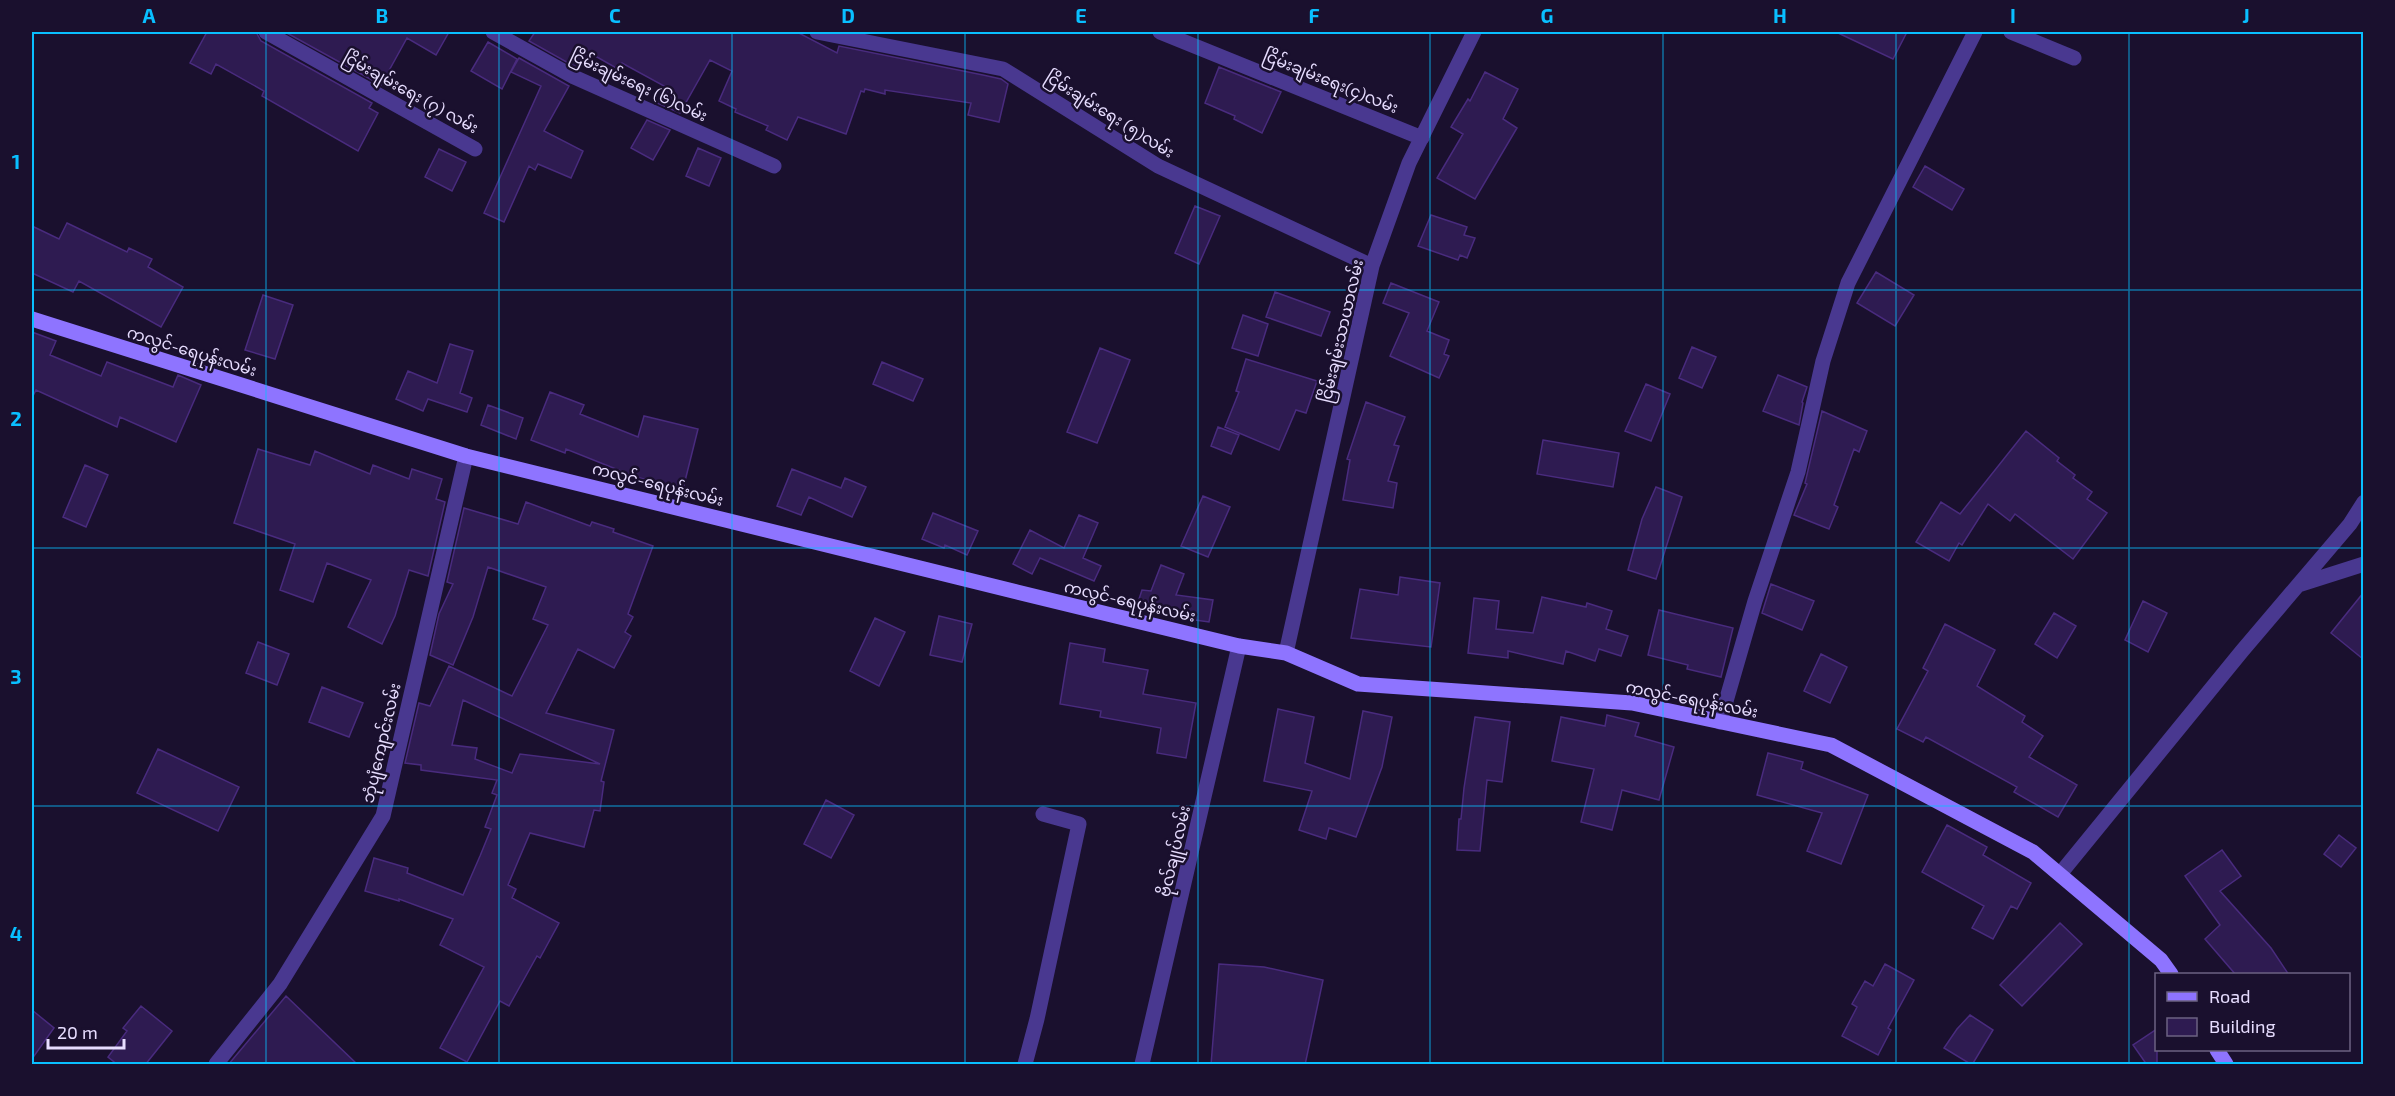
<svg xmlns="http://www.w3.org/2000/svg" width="2395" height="1096" font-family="'Exo 2','Noto Sans Myanmar',sans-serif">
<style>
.building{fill:#2e1b51;stroke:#492b7e;stroke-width:1.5;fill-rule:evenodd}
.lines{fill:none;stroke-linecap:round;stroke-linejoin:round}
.street{stroke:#493890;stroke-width:15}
.secondary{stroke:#8e74ff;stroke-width:15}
.grid{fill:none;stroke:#09bfff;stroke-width:1.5;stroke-opacity:0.55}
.labels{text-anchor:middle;stroke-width:5;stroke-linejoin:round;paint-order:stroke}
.street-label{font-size:16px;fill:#e7ddff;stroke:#1a102e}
.neatline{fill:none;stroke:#09bfff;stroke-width:2}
.grid-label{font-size:20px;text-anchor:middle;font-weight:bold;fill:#09bfff}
</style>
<rect width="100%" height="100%" fill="#1a102e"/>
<path class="building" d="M207 32H256L261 41 372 103 369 108 378 113 358 151 262 96 264 91 216 64 211 74 190 63Z
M285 32H449L436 55 407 38 381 85Z
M535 32H797L837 53 839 46 983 75 1001 79 1008 84 999 122 968 115 971 103 885 90V94L865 89 864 92 861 91 846 134 798 117 787 140 766 130 768 126 735 112 736 109 719 101 732 71 710 60 680 113 657 103 666 87 622 63 618 69 590 53 579 69 529 41Z
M1836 32H1907L1893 59Z
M488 42 517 59 502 89 471 71Z
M519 58 569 86 544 131 583 151 571 178 538 164 535 170 529 166 504 222 484 213 541 86 511 72Z
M1219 67 1281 92 1262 133 1234 119 1235 116 1205 103Z
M1485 72 1518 89 1503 119 1517 128 1475 199 1437 178 1463 134 1451 127 1468 99 1470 101Z
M647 120 670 130 653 160 631 148Z
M698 148 721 158 709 186 686 176Z
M439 149 466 162 452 191 425 177Z
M1925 166 1964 189 1952 210 1913 187Z
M1195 206 1220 216 1199 264 1175 253Z
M1431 215 1467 227 1464 235 1475 238 1467 258 1460 255 1458 260 1418 246Z
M67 223 127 252 129 248 152 259 148 267 183 287 161 327 79 281 73 292 32 273V226L59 239Z
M1876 272 1914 295 1895 326 1857 303Z
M1391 283 1439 302 1427 331 1449 340 1444 354 1449 356 1439 378 1390 356 1409 313 1383 303Z
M1275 292 1330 312 1321 336 1266 317Z
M263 295 293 305 275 359 245 350Z
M1243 315 1268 324 1258 356 1232 348Z
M32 332 56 341 50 355 101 376 107 362 173 387 178 375 201 385 176 442 120 417 117 427 36 390 32 398Z
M450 344 473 351 460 393 472 398 467 412 428 399 423 411 396 399 408 371 437 383Z
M1692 347 1716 357 1702 388 1679 378Z
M1100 348 1130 360 1097 443 1067 432Z
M1246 359 1317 381 1306 413 1296 410 1279 450 1225 427 1239 392 1236 391Z
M882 362 923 379 913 401 873 384Z
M1778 375 1807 387 1802 402 1803 403 1799 425 1763 411Z
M1646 384 1670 394 1651 441 1625 431Z
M550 392 584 405 580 414 638 437 644 416 698 429 683 489 636 477 566 449 565 453 531 440Z
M1366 402 1405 417 1394 445 1399 446 1388 481 1397 483 1393 508 1343 500 1350 460 1347 459Z
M488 405 523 418 516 439 481 425Z
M1822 411 1867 431 1859 452 1854 449 1834 505 1838 507 1829 529 1794 515 1807 484 1805 483Z
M1218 427 1239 435 1231 454 1211 446Z
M2026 431 2059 458 2057 461 2075 475 2073 478 2092 492 2087 499 2107 513 2073 559 2015 514 2010 521 1988 504 1962 545 1959 543 1949 561 1916 542 1941 502 1960 514Z
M1543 440 1619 453 1613 487 1537 474Z
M258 449 310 465 315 451 370 474 373 465 409 479 412 469 442 479 436 499 445 502 428 576 409 570 395 616 382 644 348 627 371 580 327 563 313 602 280 590 295 544 234 523Z
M85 465 108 475 86 527 63 517Z
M792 469 841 488 845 478 866 487 852 517 809 497 801 515 777 506Z
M1656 487 1682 497 1656 579 1628 570 1642 519Z
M1203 496 1230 507 1208 557 1181 546Z
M526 502 590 526 592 522 614 529 613 532 653 546 628 614 633 617 625 632 631 636 614 668 578 649 546 713 614 730 601 781 604 782 600 811 594 810 584 847 530 833 508 885 516 889 512 898 559 923 540 958 537 956 509 1006 500 1001 467 1062 440 1048 484 967 440 945 453 919 399 899V901L365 891 374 858 408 868 407 873 463 895 480 856 491 829 485 827 497 795 492 793 497 780 421 770V765L405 763 419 703 430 706 449 666 512 696 548 625 533 619 546 587 488 567 473 617 453 665 430 655 439 614 453 584 447 582 464 508 518 524ZM463 700 600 764 520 754 512 773 475 759 477 748 452 745Z
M933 513 978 531 967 555 945 545 944 548 922 539Z
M1079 515 1098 523 1083 558 1101 566 1094 581 1040 558 1032 574 1013 564 1030 530 1064 548Z
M1161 565 1184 574 1176 595 1213 600 1209 622 1188 619V617L1139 599 1142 590 1151 591Z
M1400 577 1440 583 1431 647 1351 638 1360 589 1398 595Z
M1771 584 1814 601 1802 630 1762 613Z
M2364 592V616L2363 659 2331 633Z
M1542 597 1586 607 1587 603 1612 611 1606 629 1628 636 1621 656 1599 649 1595 661 1566 651 1563 664 1508 651V658L1468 653 1474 598 1499 601 1496 629 1533 633Z
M2143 601 2167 613 2148 652 2125 640Z
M1659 610 1733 628 1721 677 1687 669 1688 665 1648 655Z
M2054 613 2076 626 2057 658 2035 644Z
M939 616 972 624 962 662 930 655Z
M875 618 905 632 879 686 850 671Z
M1945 624 1995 650 1977 686 2025 716 2022 722 2043 736 2029 757 2077 785 2058 817 2014 792 2017 787 1926 737 1923 742 1897 729 1928 671 1923 668Z
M258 642 289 654 277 685 246 673Z
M1070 643 1105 649 1103 662 1148 670 1143 694 1196 703 1186 758 1157 753 1161 728 1100 717 1101 711 1060 704Z
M1821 654 1847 667 1830 703 1804 691Z
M322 687 363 703 349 737 309 722Z
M1278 709 1314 717 1305 763 1350 779 1363 711 1392 717 1382 767 1356 837 1329 828 1326 839 1299 830 1312 791 1264 781Z
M1607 715 1639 723 1635 736 1674 747 1659 800 1622 790 1612 830 1581 822 1594 769 1552 761 1561 717 1605 726Z
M1475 717 1510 722 1502 782 1487 780 1480 851 1457 850 1459 819H1461L1464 788Z
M158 749 239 787 218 831 137 793Z
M1768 753 1803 762 1801 769 1868 795 1841 864 1807 851 1822 813 1757 795Z
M826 800 854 815 831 858 804 844Z
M1947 825 1987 847 1983 855 2031 883 2017 909 2011 906 1993 939 1972 928 1984 906 1922 872Z
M2339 835 2356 848 2341 867 2324 854Z
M2222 850 2241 876 2220 891 2271 948 2289 975H2236L2205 939 2220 925 2185 876Z
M2060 923 2082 944 2022 1006 2000 985Z
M1219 964 1264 967 1323 980 1305 1065H1211Z
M1885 964 1914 980 1888 1028 1891 1030 1878 1055 1842 1036 1857 1007 1852 1004 1865 981 1873 986Z
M286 996 358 1065H228Z
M141 1006 172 1031 145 1065H118L108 1057 127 1031 123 1028Z
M32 1010 54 1028 32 1059Z
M1970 1015 1993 1030 1972 1065 1944 1048 1957 1029Z
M2157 1029V1065H2147L2133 1045Z"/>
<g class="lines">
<path class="street" d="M266 32 475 149
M493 32 574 77 774 166
M817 32 1003 69 1158 166 1372 266
M1160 32 1422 138
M2011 32 2074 58
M2298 585 2364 564
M1286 653 1372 266 1409 163 1474 32
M1720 722 1755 601 1798 472 1823 361 1848 283 1975 32
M2060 874 2242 651 2350 524 2364 502
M216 1064 280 984 383 816 466 456
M1025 1064 1037 1019 1079 824 1043 814
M1142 1064 1239 646"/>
<path class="secondary" d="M32 319 466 456 1017 592 1239 646 1286 653 1358 684 1632 703 1831 745 2033 852 2161 960 2171 974
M2217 1050 2226 1064"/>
</g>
<path class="grid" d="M266 32V1064M499 32V1064M732 32V1064M965 32V1064M1198 32V1064M1430 32V1064M1663 32V1064M1896 32V1064M2129 32V1064M32 290H2364M32 548H2364M32 806H2364"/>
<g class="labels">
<g class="street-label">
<text transform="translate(1331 81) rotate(22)" y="6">ငြိမ်းချမ်းရေး(၄)လမ်း</text>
<text transform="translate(639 85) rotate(25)" y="6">ငြိမ်းချမ်းရေး (၆)လမ်း</text>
<text transform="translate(411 92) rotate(29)" y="6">ငြိမ်းချမ်းရေး (၇) လမ်း</text>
<text transform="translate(1110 114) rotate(32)" y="6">ငြိမ်းချမ်းရေး (၅)လမ်း</text>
<text transform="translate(1341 331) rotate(-77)" y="6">ငြိမ်းချမ်းသာယာလမ်း</text>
<text transform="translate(192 351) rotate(17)" y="6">ကလွင်-ရေပုန်းလမ်း</text>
<text transform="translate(658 484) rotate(14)" y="6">ကလွင်-ရေပုန်းလမ်း</text>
<text transform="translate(1130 601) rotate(13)" y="6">ကလွင်-ရေပုန်းလမ်း</text>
<text transform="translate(1692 699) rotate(11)" y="6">ကလွင်-ရေပုန်းလမ်း</text>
<text transform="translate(381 743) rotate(-77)" y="6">ဘုံပျံကျောင်းလမ်း</text>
<text transform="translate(1174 851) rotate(-77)" y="6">ဗိုလ်ချုပ်လမ်း</text>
</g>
</g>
<rect width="2395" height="1096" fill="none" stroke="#1a102e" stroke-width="66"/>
<rect x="2155" y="973" width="195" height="78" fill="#1a102e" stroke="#6c6282" stroke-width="1.5"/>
<rect x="2167" y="992" width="30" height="9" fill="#8e74ff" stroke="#6c6282" stroke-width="1.5"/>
<text x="2209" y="1003" font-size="18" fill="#e7ddff">Road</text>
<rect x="2167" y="1018" width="30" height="18" fill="#2e1b51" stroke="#6c6282" stroke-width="1.5"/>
<text x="2209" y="1033" font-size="18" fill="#e7ddff">Building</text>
<path d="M48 1039v9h76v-9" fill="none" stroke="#e7ddff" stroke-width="3"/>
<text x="57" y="1039" font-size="18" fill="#e7ddff" stroke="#1a102e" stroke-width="4.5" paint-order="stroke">20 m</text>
<rect x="33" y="33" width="2329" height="1030" class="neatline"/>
<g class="grid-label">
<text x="149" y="23">A</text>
<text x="382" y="23">B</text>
<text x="615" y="23">C</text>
<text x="848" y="23">D</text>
<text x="1081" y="23">E</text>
<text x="1314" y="23">F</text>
<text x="1547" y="23">G</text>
<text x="1780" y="23">H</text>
<text x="2013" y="23">I</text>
<text x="2246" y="23">J</text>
<text x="16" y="169">1</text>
<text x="16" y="426">2</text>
<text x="16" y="684">3</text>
<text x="16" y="941">4</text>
</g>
</svg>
